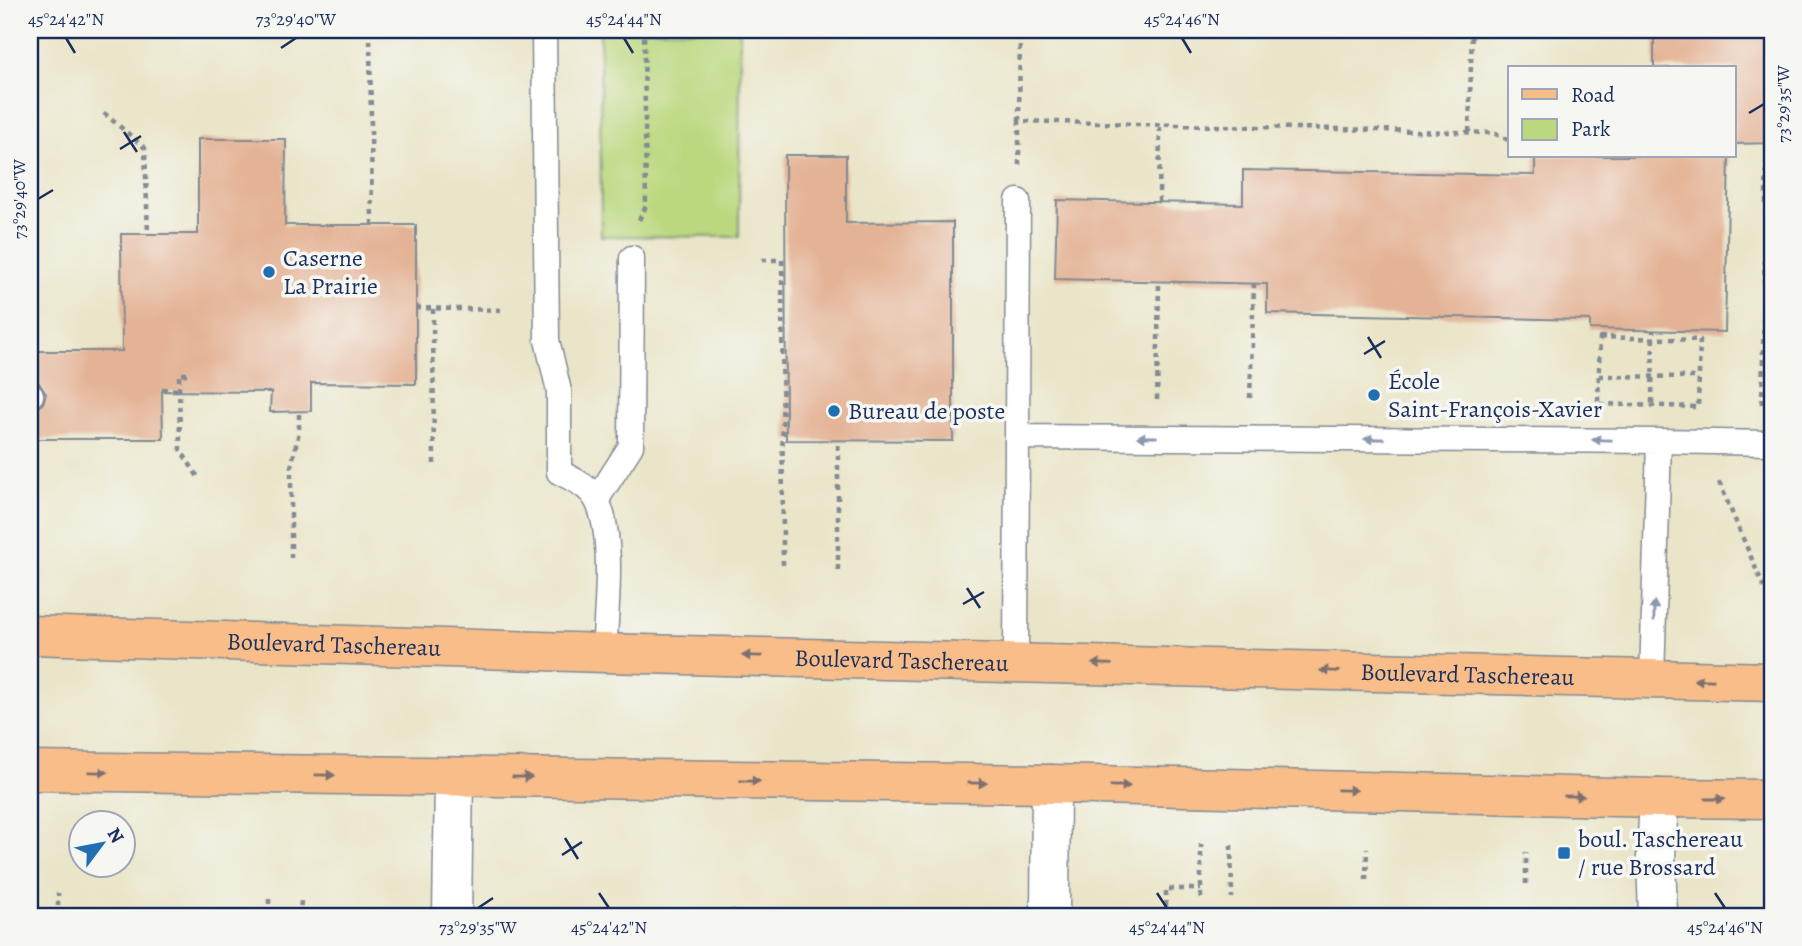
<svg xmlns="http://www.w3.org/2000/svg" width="1802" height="946" font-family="Alegreya,serif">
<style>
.green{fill:#bbd87e;stroke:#6b846e;stroke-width:2}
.building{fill:#e4b294}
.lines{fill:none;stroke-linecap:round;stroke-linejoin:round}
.lane-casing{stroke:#828a93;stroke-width:27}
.street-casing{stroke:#828a93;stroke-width:41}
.primary-casing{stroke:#828a93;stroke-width:41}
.path{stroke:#828a93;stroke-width:4.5;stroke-dasharray:5 5;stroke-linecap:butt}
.lane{stroke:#fff;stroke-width:24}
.street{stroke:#fff;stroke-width:38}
.primary{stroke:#f8bd88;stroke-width:38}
.oneway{fill:#8d97ae}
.oneway2{fill:#7e6f71}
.ticks{fill:none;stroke:#1b2f5e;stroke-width:2.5}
.poi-dot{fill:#1f6fb2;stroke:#f6f6f2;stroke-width:2.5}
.labels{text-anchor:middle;stroke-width:7;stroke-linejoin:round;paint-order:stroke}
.poi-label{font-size:24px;fill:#1b2f5e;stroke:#f6f6f2;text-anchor:start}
.street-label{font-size:24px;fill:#1b2f5e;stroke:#f6f6f2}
.neatline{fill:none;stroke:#1b2f5e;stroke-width:2.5}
.ticks-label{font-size:18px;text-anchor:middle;fill:#1b2f5e}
</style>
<rect width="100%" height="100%" fill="#f6f6f2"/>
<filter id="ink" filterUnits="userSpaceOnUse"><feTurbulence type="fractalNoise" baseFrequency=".0143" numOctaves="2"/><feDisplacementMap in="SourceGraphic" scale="14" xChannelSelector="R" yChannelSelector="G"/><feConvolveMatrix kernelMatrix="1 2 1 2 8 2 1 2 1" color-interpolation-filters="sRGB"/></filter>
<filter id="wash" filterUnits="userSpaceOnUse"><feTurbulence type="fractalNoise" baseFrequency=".00686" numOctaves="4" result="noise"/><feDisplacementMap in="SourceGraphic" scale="28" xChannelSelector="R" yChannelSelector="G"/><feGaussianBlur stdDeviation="1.57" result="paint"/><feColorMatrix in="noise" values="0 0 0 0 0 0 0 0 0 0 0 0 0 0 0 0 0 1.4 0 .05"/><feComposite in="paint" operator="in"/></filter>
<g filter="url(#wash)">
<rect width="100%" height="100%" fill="#eae5c8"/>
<path class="green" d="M600 30H740L739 237 601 236Z"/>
<g id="blocks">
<path class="building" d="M1654 30H1772V143L1734 144V68H1654Z
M198 139H286L285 225H416V384L311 383V411L270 412 271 392 162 391 163 439H31V410L38 408 43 403 46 394 39 383 31 380V351H122L121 234H198Z
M785 155H846V223L953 222V441L786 440Z
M1535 156H1729L1725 332 1590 329V320L1267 313V284L1055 279 1057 200 1243 204V170L1535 175Z"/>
</g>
</g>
<g filter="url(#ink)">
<use href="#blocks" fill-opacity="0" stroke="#828a93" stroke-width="2"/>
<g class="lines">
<g class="lane-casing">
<path id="lane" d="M544 30 547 340 559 391V472C572 479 590 486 597 501 615 537 606 612 604 653
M30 395H31
M1017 437 1018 201
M1659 441 1772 443
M597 499 631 446 632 258
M1016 662 1017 437 1659 441 1652 679"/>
</g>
<g class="street-casing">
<path id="street" d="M452 916 454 777
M1050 916 1051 784
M1658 916 1656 857 1659 798"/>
</g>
<g class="primary-casing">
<g id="primary">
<path id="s1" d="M30 635 604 653 1772 682"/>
<path d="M30 771 1051 784 1659 798 1772 799"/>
</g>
</g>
<path class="path" d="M370 30 372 225
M104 113 145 148 148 235
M1019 121 1020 30
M1469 132 1472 30
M1766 143 1767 149H1772
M1019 165V121L1494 133 1510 141
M1159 202 1160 126
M639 220 646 206 644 30
M762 260H782L783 570
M416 308 506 310
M433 309 434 469
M1600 337 1700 340 1698 407 1598 404Z
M187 374H179L180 449 198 477
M1599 376 1698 377
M162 389 179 390
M1250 398 1254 284
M1157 400 1159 281
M1652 403 1653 331
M1762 404 1767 149
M1719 482 1765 590
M291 558V467L299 432V411
M838 570V440
M1231 845 1232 898
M1366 880 1367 848
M1526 884V852
M1201 898V844
M269 899V916
M733 909V916
M58 916V893
M300 916 301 900
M581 916V906
M813 916V911
M926 916V913
M1166 916V889H1201"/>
<use href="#lane" class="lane"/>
<use href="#street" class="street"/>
<use href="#primary" class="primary"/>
</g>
<defs><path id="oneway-solid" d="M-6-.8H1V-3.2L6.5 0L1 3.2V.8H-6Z" transform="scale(1.75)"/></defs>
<g class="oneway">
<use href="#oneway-solid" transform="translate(1147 437) rotate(-180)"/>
<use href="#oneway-solid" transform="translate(1374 439) rotate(-180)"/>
<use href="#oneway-solid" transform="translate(1602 440) rotate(-179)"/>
<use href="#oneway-solid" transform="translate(1654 611) rotate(-89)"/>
</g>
<g class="oneway2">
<use href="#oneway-solid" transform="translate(752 656) rotate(-179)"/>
<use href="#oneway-solid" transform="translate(1102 664) rotate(-178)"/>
<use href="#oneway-solid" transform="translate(1330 671) rotate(-178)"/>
<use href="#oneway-solid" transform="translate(1704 680) rotate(-179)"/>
<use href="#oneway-solid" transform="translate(98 772) rotate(1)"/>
<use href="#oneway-solid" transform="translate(325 775) rotate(1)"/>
<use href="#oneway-solid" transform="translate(522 777) rotate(1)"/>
<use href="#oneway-solid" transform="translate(750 781) rotate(1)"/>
<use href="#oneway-solid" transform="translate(977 783) rotate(1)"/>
<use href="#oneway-solid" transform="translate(1120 786) rotate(1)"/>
<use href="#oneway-solid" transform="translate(1347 790) rotate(1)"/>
<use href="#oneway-solid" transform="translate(1574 796) rotate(1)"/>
<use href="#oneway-solid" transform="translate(1715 799)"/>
</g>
</g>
<path class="ticks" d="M66 38 75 53M624 38 633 53M1182 38 1191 53M281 48 296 38M1749 113 1764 104M124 132 137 152M120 149 141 136M38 199 53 190M1368 337 1381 358M1364 354 1385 341M967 588 980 608M963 604 984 592M565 838 578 859M562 855 582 842M599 893 609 908M1157 893 1167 908M1715 893 1725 908M478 908 493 898"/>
<g class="poi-dot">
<circle cx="269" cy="272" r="7"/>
<circle cx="1374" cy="395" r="7"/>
<circle cx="834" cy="411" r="7"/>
<rect x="1557" y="846" width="14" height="14" rx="3.5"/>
</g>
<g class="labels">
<g class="poi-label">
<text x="283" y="266">Caserne<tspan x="283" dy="28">La Prairie</tspan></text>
<text x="1388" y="389">École<tspan x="1388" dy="28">Saint-François-Xavier</tspan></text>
<text x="848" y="419">Bureau de poste</text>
<text x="1578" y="847">boul. Taschereau<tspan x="1578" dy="28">/ rue Brossard</tspan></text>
</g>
<g class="street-label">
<text dy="8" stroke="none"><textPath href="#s1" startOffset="304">Boulevard Taschereau</textPath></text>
<text dy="8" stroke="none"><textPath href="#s1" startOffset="872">Boulevard Taschereau</textPath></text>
<text dy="8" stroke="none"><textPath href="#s1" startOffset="1438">Boulevard Taschereau</textPath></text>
</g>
</g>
<rect width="1802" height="946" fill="none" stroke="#f6f6f2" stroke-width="77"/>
<rect x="1508" y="66" width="228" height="91" fill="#f6f6f2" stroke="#9ea6b7" stroke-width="2"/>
<rect x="1522" y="89" width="35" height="10" fill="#f8bd88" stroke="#9ea6b7" stroke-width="2"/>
<text x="1571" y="102" font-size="21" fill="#1b2f5e">Road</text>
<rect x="1522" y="119" width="35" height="21" fill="#bbd87e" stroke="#9ea6b7" stroke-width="2"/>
<text x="1571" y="136" font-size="21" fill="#1b2f5e">Park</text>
<g transform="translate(102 844) rotate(58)"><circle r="33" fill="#f6f6f2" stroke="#9ea6b7" stroke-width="2"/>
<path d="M0-5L12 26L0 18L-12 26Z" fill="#1f6fb2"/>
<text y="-10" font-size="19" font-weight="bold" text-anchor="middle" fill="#1b2f5e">N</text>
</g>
<rect x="38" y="38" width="1726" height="870" class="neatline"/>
<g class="ticks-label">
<text x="66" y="25">45°24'42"N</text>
<text x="296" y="25">73°29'40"W</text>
<text x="624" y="25">45°24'44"N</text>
<text x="1182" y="25">45°24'46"N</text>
<text transform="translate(1783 104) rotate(-90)" y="6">73°29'35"W</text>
<text transform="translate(19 199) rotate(-90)" y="6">73°29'40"W</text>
<text x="478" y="933">73°29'35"W</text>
<text x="609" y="933">45°24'42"N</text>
<text x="1167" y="933">45°24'44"N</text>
<text x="1725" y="933">45°24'46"N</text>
</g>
</svg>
